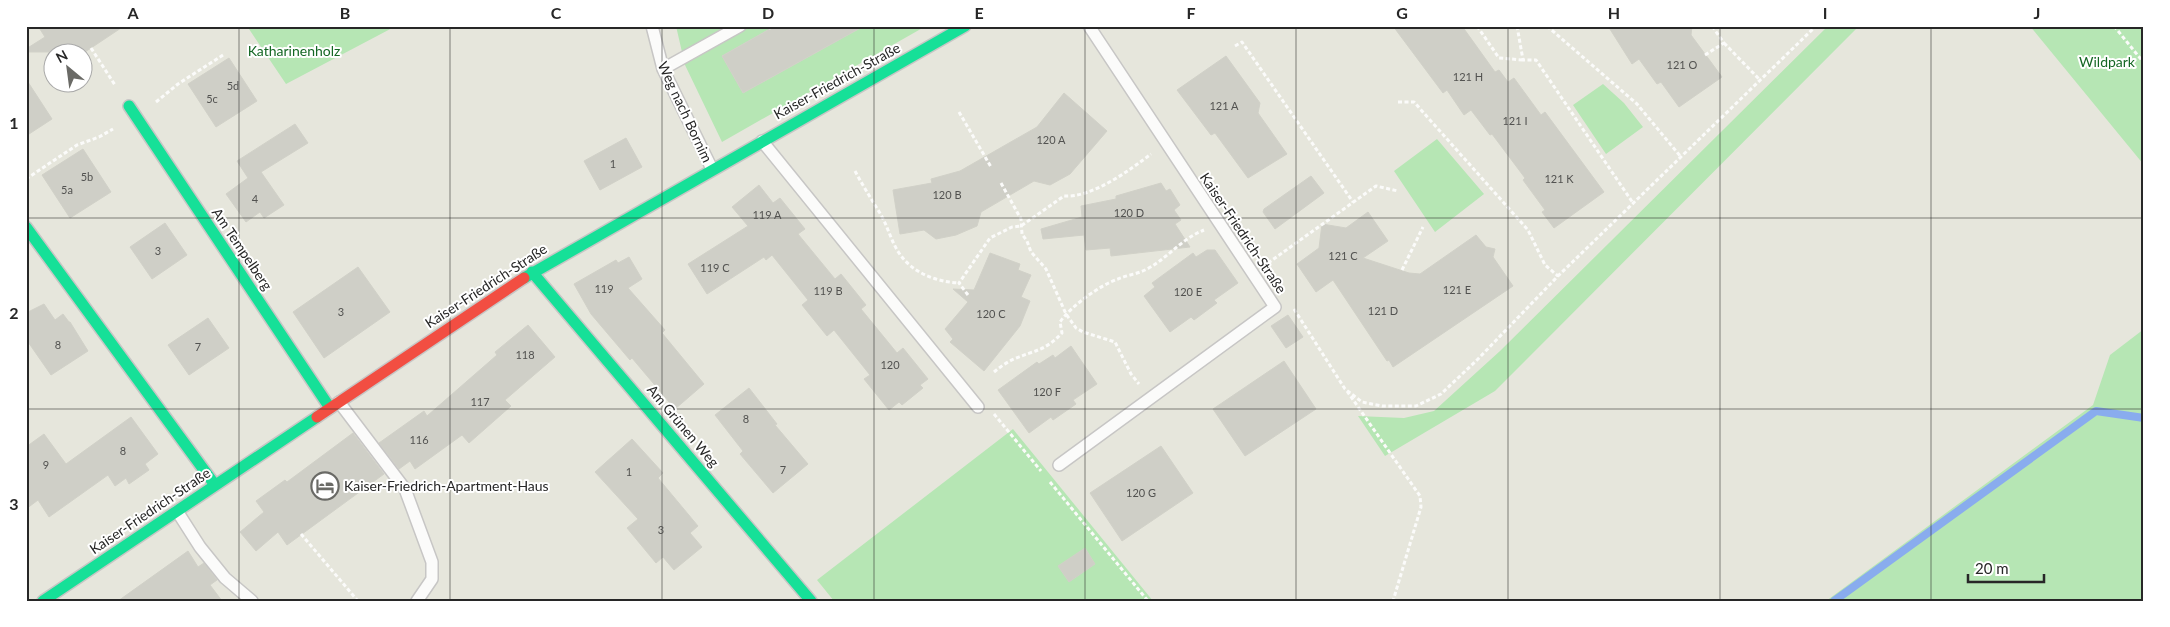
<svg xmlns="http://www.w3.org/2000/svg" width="2170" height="627" font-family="Lato,sans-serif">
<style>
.green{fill:#b6e6b4}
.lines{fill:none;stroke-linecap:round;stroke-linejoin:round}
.stream{stroke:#89acee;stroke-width:8}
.building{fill:#cfcfc7;stroke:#d1d1c8}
.lane-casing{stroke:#c7c6c5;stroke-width:14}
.fast-casing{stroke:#c7c6c5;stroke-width:14}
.jam-casing{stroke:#c7c6c5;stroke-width:14}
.path{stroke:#fbfbfa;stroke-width:3;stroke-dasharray:4 2.5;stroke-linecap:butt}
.lane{stroke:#fbfbfa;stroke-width:11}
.fast{stroke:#16e098;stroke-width:11}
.jam{stroke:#f24e42;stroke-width:11}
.grid{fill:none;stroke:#272727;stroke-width:1;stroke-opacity:0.55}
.labels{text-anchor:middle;stroke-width:4;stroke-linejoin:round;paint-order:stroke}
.number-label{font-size:11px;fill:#525250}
.park-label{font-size:14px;fill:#146724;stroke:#fff}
.street-label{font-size:14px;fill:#272727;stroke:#fff}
.poi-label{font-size:14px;fill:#272727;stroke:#fff;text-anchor:start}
.neatline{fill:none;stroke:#272727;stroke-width:2}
.grid-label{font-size:16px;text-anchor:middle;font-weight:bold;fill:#272727}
</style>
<rect width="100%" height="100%" fill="#e6e6dc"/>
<path class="green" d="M247 26H396L286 84Z
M676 26H775L722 56 743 93 864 26H926L722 142 685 65Z
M1828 26H1859L1495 391 1385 456 1358 416 1404 418 1434 411 1500 351Z
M2030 26H2144V165Z
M1603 84 1624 103 1643 127 1606 154 1573 105Z
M1437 139 1484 194 1435 232 1394 171Z
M2144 329V601H1826L2093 405 2110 355Z
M1013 429 1153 601H834L817 580Z"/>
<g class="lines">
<path class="stream" d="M1834 601 2096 411 2144 418"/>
</g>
<path class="building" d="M38 26H124L85 52H26V49L45 37Z
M775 26H864L743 93 722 56Z
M1393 26H1462L1495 72 1499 70 1508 82 1514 78 1541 115 1545 112 1604 192 1554 228 1542 212 1545 210 1523 180 1525 178 1492 134 1490 135 1471 110 1464 115 1447 90 1443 93Z
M1608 26H1692L1691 35 1722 77 1679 107 1661 82 1657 84 1639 59 1632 64Z
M1226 56 1260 103 1258 113 1287 154 1248 178 1215 133 1211 135 1177 90Z
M229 58 257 101 216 127 188 84Z
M26 79 52 119 26 136Z
M1064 93 1107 131 1070 174 1050 185 1034 181 981 212 977 226 956 235 936 239 924 230 900 234 893 190 932 183 931 179 960 171 1037 127Z
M295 124 308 143 261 172 284 205 264 218 260 212 246 222 226 194 248 178 237 161Z
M626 138 642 167 600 190 584 161Z
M83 149 111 192 70 218 42 175Z
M1311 176 1324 193 1275 229 1263 212 1264 209Z
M1161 183 1166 191 1170 189 1180 205 1174 210 1181 220 1175 224 1190 247 1111 256 1110 248 1086 250 1084 235 1043 239 1041 229 1082 217 1081 206 1116 199V196Z
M759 185 773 203 780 198 805 229 798 234 835 279 841 274 866 305 861 309 897 353 903 348 928 379 920 385 923 388 902 405 899 402 889 410 864 379 870 375 834 330 827 336 802 305 808 300 772 255 766 260 764 257 707 294 688 264 748 226 732 207Z
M1368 212 1388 241 1363 258 1409 273 1420 274 1476 235 1486 247 1495 249 1493 257 1513 286 1393 367 1389 360 1387 361 1333 280 1316 292 1297 264 1319 248 1322 224 1346 228Z
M165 223 187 255 152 279 130 247Z
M1207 250H1215L1238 283 1214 300 1217 303 1194 320 1191 317 1170 332 1144 296 1155 287 1152 283 1193 253 1196 257Z
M990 253 1020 264 1018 270 1031 275 1021 297 1030 301 1020 326 984 371 950 342 953 339 945 329 968 302 953 289 974 290Z
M629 257 642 279 628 288 665 330 662 333 704 384 675 409 632 358 630 360 591 314 574 284 616 260 618 263Z
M358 267 390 312 324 358 293 312Z
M44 304 55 320 63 314 69 322H70L88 351 51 375 26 339V313Z
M1288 315 1303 337 1286 348 1271 326Z
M208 318 229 348 189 375 168 345Z
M528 325 555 357 505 400 511 406 469 443 462 435 415 469 410 461 399 469 379 443 424 411 427 416 497 355 495 352Z
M1071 346 1097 384 1073 400 1076 404 1053 420 1051 417 1029 433 998 390 1037 362 1039 364 1053 355 1055 358Z
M1284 361 1316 409 1245 456 1213 409Z
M749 388 777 424 775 425 808 464 773 493 740 454 743 451 715 415Z
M131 417 158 454 145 464 149 470 129 484 126 478 115 486 108 475 49 517 38 500 26 509V447L44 434 66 464Z
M353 433 384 474 287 545 278 532 256 551 240 532 264 512 256 501 285 480 287 482Z
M632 439 663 473 658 478 698 526 690 533 702 547 674 570 663 557 656 563 627 528 638 519 595 472Z
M1161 446 1193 493 1122 541 1090 493Z
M1085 548 1095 564 1069 582 1058 566Z
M188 551 198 567 204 563 217 580 210 585 222 601H118Z"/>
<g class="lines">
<g class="lane-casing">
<path id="lane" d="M652 26 663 69 712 169
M663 69 740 26
M762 141 978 407
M339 402 405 489 432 562V579L417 601
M1059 465 1275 307 1089 26
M177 511 200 547 225 578 252 601"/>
</g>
<g class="fast-casing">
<path id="fast" d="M129 106 330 408
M26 227 215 485
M532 272 811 601
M524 278 965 26
M43 601 317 417"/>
</g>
<g class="jam-casing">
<path id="jam" d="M317 417 524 278"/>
</g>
<path class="path" d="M770 26 771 29
M1477 26 1499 58 1523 60
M1517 26 1523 60H1536L1633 203
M1547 26 1637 104 1681 157
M2114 26 2144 63
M1724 43 1760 80
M1235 46 1242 42 1353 202
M91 48 115 85
M1705 55 1724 43 1712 26
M156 102 178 84 223 55
M1398 102H1414L1528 230 1545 265 1558 276
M959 112 991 167
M855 171C863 186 872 200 881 215 888 227 891 241 899 253 912 273 937 282 959 283
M26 179 77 145 99 137 113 129
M1001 183 1021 219 1022 234 1027 241 1031 252 1046 269 1066 314 1076 328 1083 332 1115 342 1131 374 1139 384
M1268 263 1376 186 1398 191
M1402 270 1423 227
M968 295 959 283 990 238 1012 227 1021 226 1064 196C1092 198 1130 170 1151 154
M1294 309 1345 389 1362 402 1382 406H1416L1441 394 1478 359 1558 276 1816 26
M994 372C1000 367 1007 362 1014 359 1035 350 1045 351 1062 333L1060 322C1070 307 1100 285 1118 279 1127 275 1138 274 1147 269 1168 258 1181 239 1204 230
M1347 391 1420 496 1421 507 1393 601
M994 414 1041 471
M1050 482 1148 601
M301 534 358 601"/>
<use href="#lane" class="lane"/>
<use href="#fast" class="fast"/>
<use href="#jam" class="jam"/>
</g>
<path class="grid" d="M239 26V601M450 26V601M662 26V601M874 26V601M1085 26V601M1296 26V601M1508 26V601M1720 26V601M1931 26V601M26 218H2144M26 409H2144"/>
<defs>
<g id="hotel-ring" transform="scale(1.4375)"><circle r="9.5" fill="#fff" stroke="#6a6a66" stroke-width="1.5"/><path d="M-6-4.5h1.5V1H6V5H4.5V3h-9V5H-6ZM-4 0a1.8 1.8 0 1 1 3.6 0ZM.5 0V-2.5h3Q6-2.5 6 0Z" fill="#6a6a66"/></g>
</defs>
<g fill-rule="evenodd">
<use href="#hotel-ring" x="325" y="486"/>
</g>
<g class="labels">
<g class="number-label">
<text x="1682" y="69">121 O</text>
<text x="1468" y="81">121 H</text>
<text x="233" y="90">5d</text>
<text x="212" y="103">5c</text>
<text x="1224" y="110">121 A</text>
<text x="1515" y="125">121 I</text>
<text x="1051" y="144">120 A</text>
<text x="613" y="168">1</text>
<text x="87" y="181">5b</text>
<text x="1559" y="183">121 K</text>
<text x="67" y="194">5a</text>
<text x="947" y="199">120 B</text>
<text x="255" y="203">4</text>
<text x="1129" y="217">120 D</text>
<text x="767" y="219">119 A</text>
<text x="158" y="255">3</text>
<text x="1343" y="260">121 C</text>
<text x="715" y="272">119 C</text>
<text x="604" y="293">119</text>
<text x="1457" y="294">121 E</text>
<text x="828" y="295">119 B</text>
<text x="1188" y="296">120 E</text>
<text x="1383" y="315">121 D</text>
<text x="341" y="316">3</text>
<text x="991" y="318">120 C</text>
<text x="58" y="349">8</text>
<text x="198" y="351">7</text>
<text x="525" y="359">118</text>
<text x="890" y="369">120</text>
<text x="1047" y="396">120 F</text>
<text x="480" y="406">117</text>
<text x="746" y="423">8</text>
<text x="419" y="444">116</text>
<text x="123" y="455">8</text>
<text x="46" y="469">9</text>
<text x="783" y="474">7</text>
<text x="629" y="476">1</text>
<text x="1141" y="497">120 G</text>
<text x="661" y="534">3</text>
</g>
<g class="park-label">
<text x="294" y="56">Katharinenholz</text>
<text x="2107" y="67">Wildpark</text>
</g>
<g class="street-label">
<text transform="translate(837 81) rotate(-29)" y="5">Kaiser-Friedrich-Straße</text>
<text transform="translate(685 112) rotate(65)" y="5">Weg nach Bornim</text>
<text transform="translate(1243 233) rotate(56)" y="5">Kaiser-Friedrich-Straße</text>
<text transform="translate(242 249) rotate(56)" y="5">Am Tempelberg</text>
<text transform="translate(486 286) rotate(-33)" y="5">Kaiser-Friedrich-Straße</text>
<text transform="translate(683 426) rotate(50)" y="5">Am Grünen Weg</text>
<text transform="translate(150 511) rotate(-34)" y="5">Kaiser-Friedrich-Straße</text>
</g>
<g class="poi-label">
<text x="344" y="491">Kaiser-Friedrich-Apartment-Haus</text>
</g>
</g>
<rect width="2170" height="627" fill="none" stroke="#ffffff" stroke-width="55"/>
<g transform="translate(68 68) rotate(331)"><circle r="24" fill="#ffffff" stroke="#a9a9a9"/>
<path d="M0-4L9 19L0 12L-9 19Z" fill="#6a6a66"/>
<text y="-8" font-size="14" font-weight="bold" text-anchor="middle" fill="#272727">N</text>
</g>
<path d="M1968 574v8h76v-8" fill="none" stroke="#272727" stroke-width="2.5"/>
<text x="1975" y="574" font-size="15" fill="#272727" stroke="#ffffff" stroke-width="4" paint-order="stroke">20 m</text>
<rect x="28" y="28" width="2114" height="572" class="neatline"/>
<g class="grid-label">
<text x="133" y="19">A</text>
<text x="345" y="19">B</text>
<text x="556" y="19">C</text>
<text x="768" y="19">D</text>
<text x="979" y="19">E</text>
<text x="1191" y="19">F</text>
<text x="1402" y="19">G</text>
<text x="1614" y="19">H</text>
<text x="1825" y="19">I</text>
<text x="2037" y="19">J</text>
<text x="14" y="129">1</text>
<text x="14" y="319">2</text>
<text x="14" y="510">3</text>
</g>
</svg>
